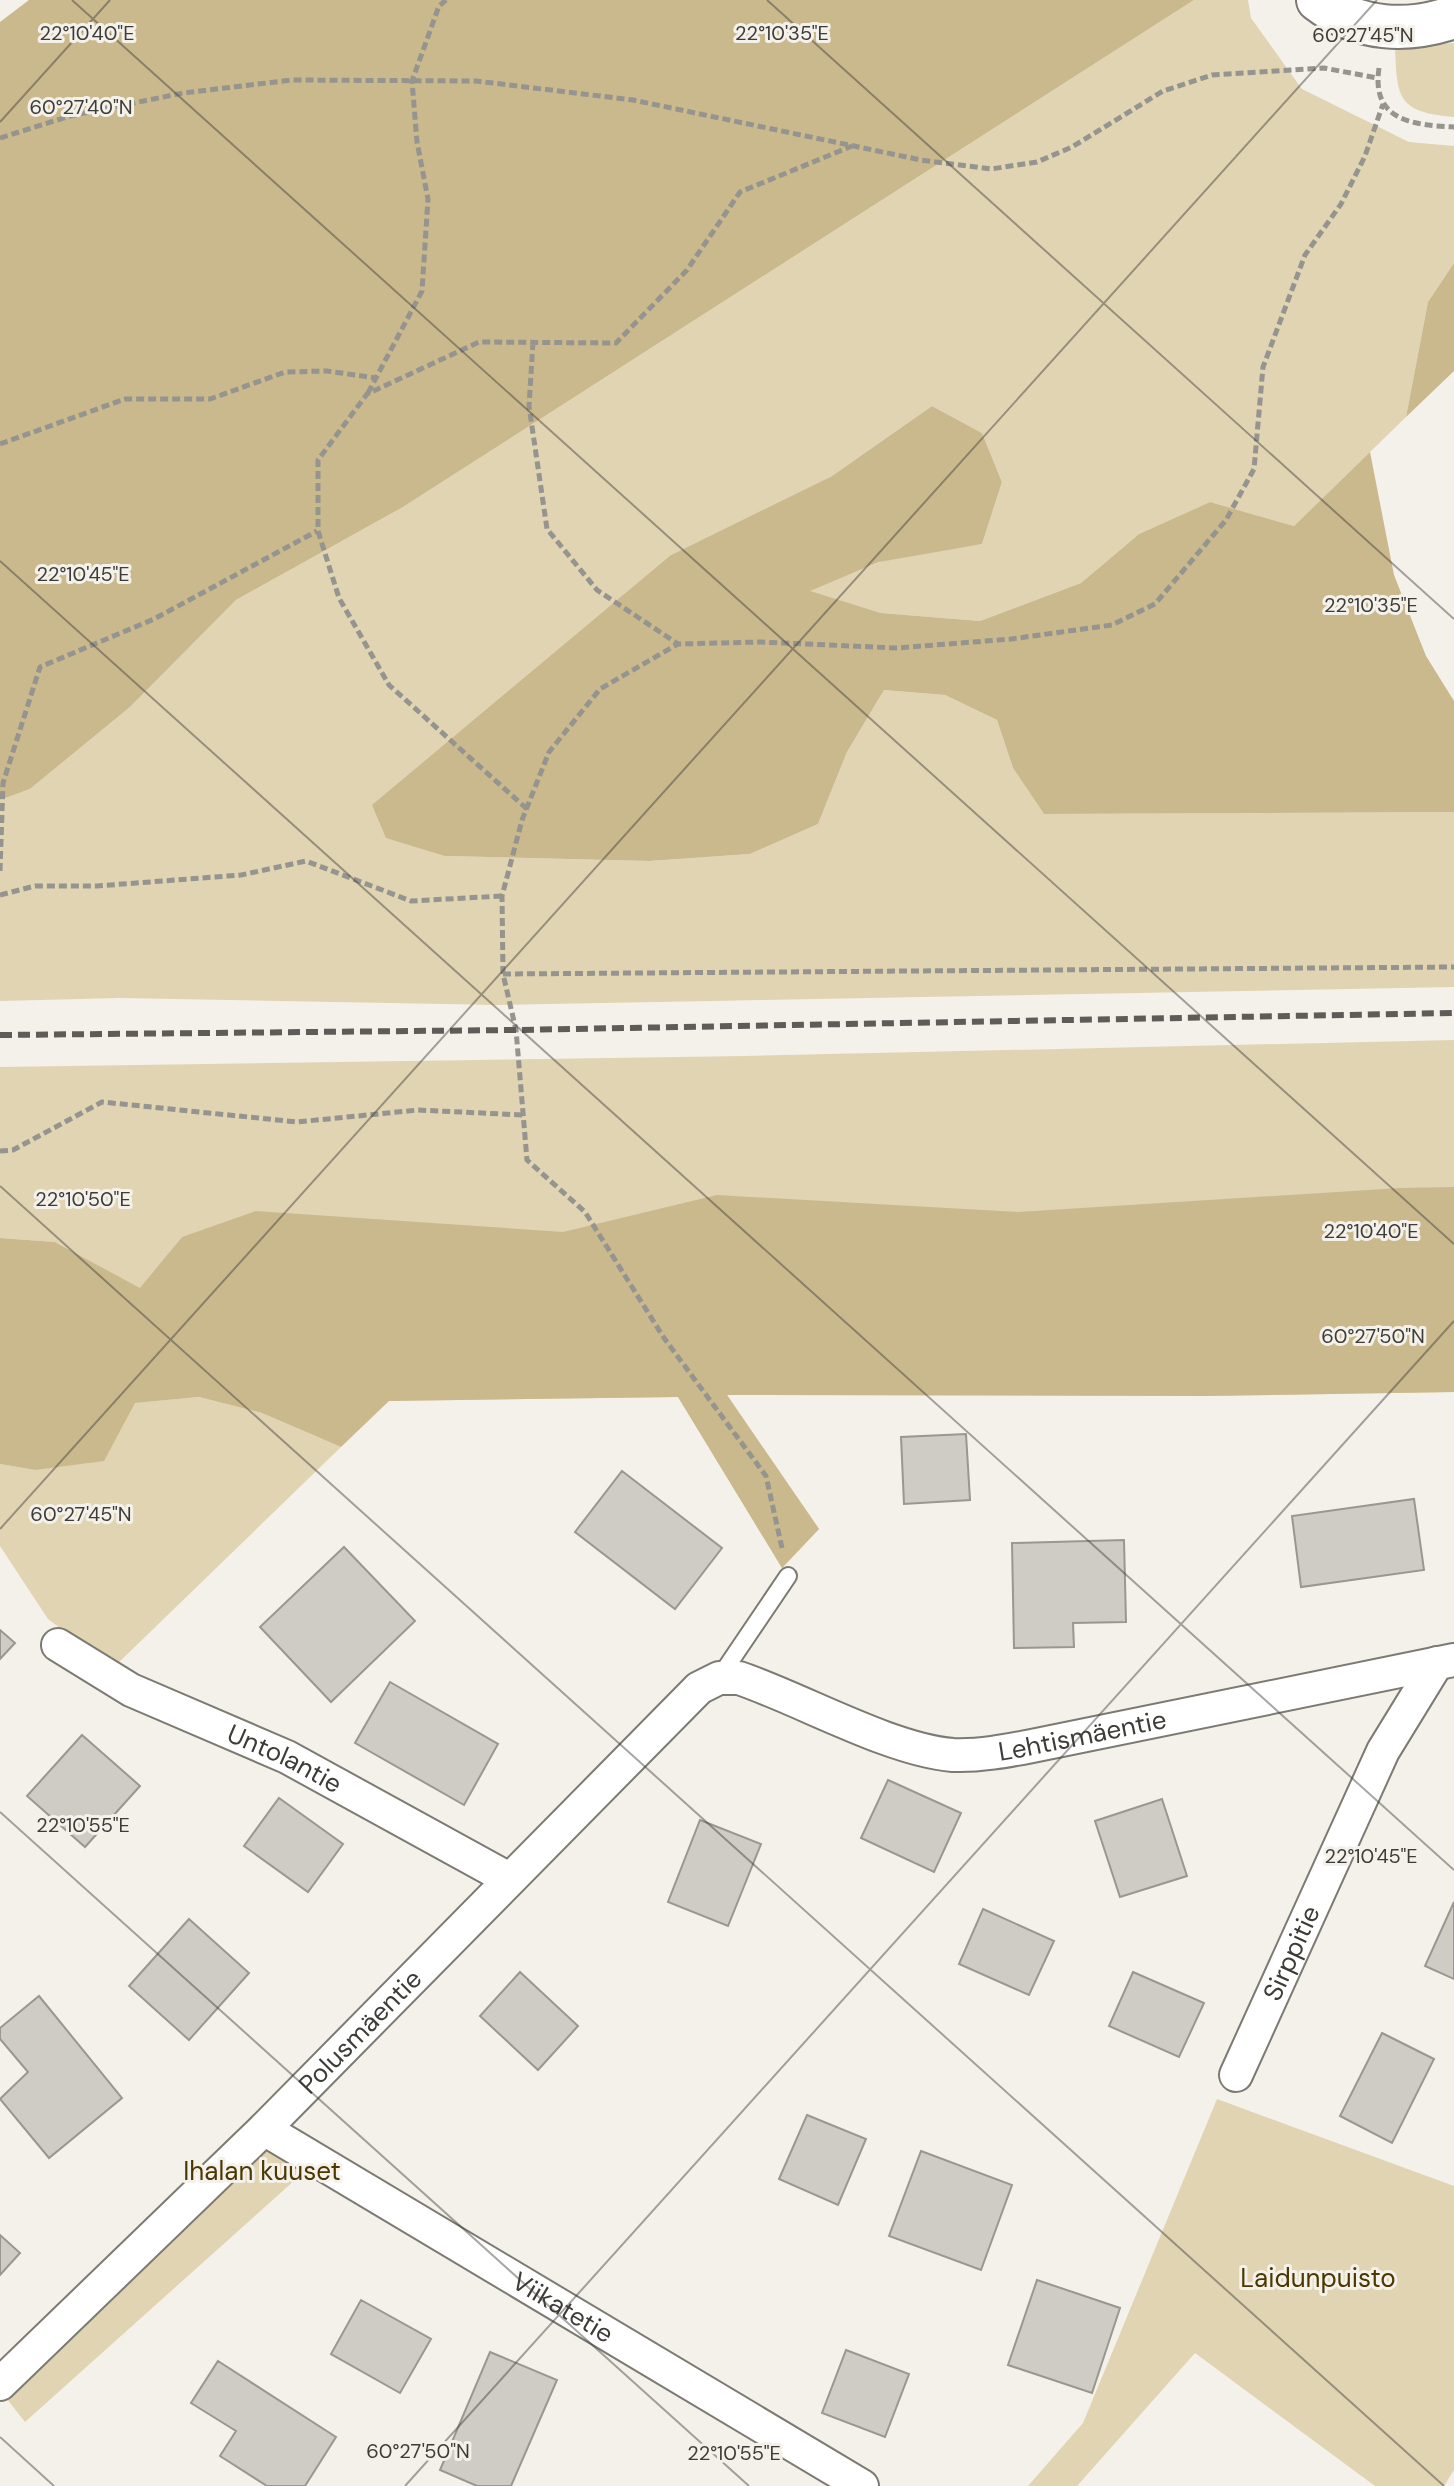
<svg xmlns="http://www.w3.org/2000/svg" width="1454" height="2486" font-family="'DM Sans',sans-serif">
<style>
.green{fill:#e1d4b2}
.forest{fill:#cab98c}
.building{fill:#ceccc5;stroke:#999790;stroke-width:2}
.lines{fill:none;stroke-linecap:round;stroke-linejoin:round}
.service-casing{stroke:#7c7a73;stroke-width:20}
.minor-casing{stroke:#7c7a73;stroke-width:36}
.tertiary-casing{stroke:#7c7a73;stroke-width:46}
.path{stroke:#96948f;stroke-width:5;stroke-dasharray:8 4;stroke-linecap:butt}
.service{stroke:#fff;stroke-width:16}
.minor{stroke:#fff;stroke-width:32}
.tertiary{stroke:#fff;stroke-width:42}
.rail{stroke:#5d5c58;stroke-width:6;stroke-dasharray:12 6;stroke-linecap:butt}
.ticks{fill:none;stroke:#3d3c39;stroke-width:2;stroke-opacity:0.45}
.labels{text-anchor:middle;stroke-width:6;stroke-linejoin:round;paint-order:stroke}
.street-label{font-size:26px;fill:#3d3c39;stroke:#f4f1ea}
.park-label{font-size:26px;fill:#4a3800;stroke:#f4f1ea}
.ticks-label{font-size:20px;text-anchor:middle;fill:#3d3c39;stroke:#f4f1ea;stroke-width:6;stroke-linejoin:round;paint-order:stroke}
</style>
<rect width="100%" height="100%" fill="#f4f1ea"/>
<path class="green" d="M1194 0H1248L1251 18 1302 89 1409 142 1454 146V263L1428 302 1406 417 1294 526 1210 502 1139 534 1081 583 980 621 881 613 808 591 890 558 982 544 1002 482 982 433 932 406 832 476 671 555 445 856 649 861 750 854 818 824 847 752 884 690 945 695 997 720 1013 768 1044 814 1454 812V987L497 1005 120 998 0 1001V800L30 789 130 707 236 600 403 507Z
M1454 43V117C1398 112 1397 99 1395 47Z
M1454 1040V1392L1203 1396 727 1395 819 1529 782 1568 678 1397 389 1401 182 1237 141 1289 55 1242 0 1238V1067L745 1056Z
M199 1397 262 1413 341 1447 113 1668 48 1619 0 1546V1464L35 1470 134 1403Z
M1217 2099 1454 2186V2470L1444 2486H1375L1195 2353 1077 2486H1028L1083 2423Z
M264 2129 315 2162 25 2422 0 2390Z"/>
<path class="forest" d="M29 0H1194L403 507 236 600 130 707 30 789 0 800V22Z
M1454 263V371L1406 417 1428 302Z
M932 406 982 433 1002 482 982 544 879 562 810 591 881 613 980 621 1081 583 1139 534 1210 502 1294 526 1370 452 1394 575 1426 656 1454 701V812L1044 814 1013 768 997 720 945 695 884 690 847 752 818 824 750 854 649 861 445 856 386 838 372 805 671 555 832 476Z
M1454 1187V1392L1203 1396 727 1395 819 1529 782 1568 678 1397 389 1401 341 1447 262 1413 199 1397 135 1403 104 1461 35 1470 0 1464V1238L55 1242 140 1288 182 1237 256 1211 563 1232 717 1195 1018 1212 1400 1188Z"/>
<path class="building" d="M966 1434 970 1500 904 1504 901 1437Z
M622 1471 722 1548 675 1609 575 1532Z
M1414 1499 1424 1570 1301 1587 1292 1516Z
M1124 1540 1126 1622 1073 1623 1074 1647 1014 1648 1012 1543Z
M344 1547 415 1621 331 1702 260 1627Z
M0 1630 15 1643 0 1659Z
M390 1682 498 1744 464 1805 355 1743Z
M82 1735 140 1786 85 1847 27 1796Z
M888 1780 961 1813 934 1872 861 1838Z
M279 1798 343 1844 308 1892 244 1846Z
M1162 1799 1187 1876 1120 1897 1095 1821Z
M700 1820 761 1844 728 1926 668 1902Z
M1454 1902V1979L1425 1966Z
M983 1909 1054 1941 1029 1995 959 1964Z
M189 1919 249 1973 189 2040 129 1986Z
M520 1972 578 2026 538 2070 480 2016Z
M1133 1972 1204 2003 1179 2057 1109 2026Z
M39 1996 122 2098 49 2158 0 2099 28 2072 0 2039V2028Z
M1382 2033 1434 2059 1392 2143 1340 2116Z
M807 2115 866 2139 838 2205 779 2179Z
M921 2151 1012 2185 981 2270 889 2236Z
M0 2235 20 2253 0 2275Z
M1037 2280 1120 2308 1092 2393 1008 2365Z
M361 2300 431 2339 400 2393 331 2354Z
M846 2350 909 2374 885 2437 822 2413Z
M490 2352 557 2380 511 2486H477L440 2470Z
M218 2361 336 2437 305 2486H267L220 2456 236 2431 191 2403Z"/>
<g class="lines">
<g class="service-casing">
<path id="service" d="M719 1678 788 1576"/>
</g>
<g class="minor-casing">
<g id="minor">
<path id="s1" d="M58 1645 131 1690 287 1757 509 1879"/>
<path id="s2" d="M1236 2075 1383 1751 1437 1663"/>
<path id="s3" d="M264 2129 862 2486"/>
<path id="s4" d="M0 2384 264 2129 699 1688 719 1678H739C801 1699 890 1750 953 1755 979 1756 1006 1751 1032 1746L1454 1660"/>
</g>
</g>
<g class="tertiary-casing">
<path id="tertiary" d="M1318 0C1358 31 1408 33 1454 17"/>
</g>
<path class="path" d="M1379 68C1371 121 1413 125 1454 127
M0 138 70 116 183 93 292 80 476 81 633 100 921 160 991 169 1037 162 1072 147 1163 91 1212 75 1324 68 1377 78
M533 342 529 406 547 529 597 590 678 644
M368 393 422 291 428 199 417 142 412 81 439 6 446 0
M0 444 125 399H210L285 372 327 371 376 378
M527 809 389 685 339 598 318 531V460L367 394 479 342 616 343 687 270 740 192 852 146
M0 871 3 783 40 667 154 619 317 531
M0 895 35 886H97L241 875 306 861 411 901 502 896
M503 974 1454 967
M0 1151 13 1150 102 1102 297 1122 418 1110 523 1115
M782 1548 766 1476 664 1338 585 1212 527 1160 516 1030 503 974 502 896 522 820 549 752 600 689 678 644 760 642 897 648 1011 639 1112 625 1155 604 1226 520 1254 469 1263 367 1305 255 1341 204 1365 156 1383 104"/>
<use href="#service" class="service"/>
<use href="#minor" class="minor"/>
<use href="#tertiary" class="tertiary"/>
<path class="rail" d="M0 1035 516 1030 1454 1013"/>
</g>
<path class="ticks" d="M72 0 1454 1244M767 0 1454 619M0 122 110 0M0 561 1454 1870M0 1186 1444 2486M0 1529 1377 0M0 1812 749 2486M0 2437 54 2486M405 2486 1454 1321"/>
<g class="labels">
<g class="street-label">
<text dy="9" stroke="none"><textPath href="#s4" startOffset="1388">Lehtismäentie</textPath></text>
<text dy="9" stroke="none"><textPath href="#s1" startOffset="254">Untolantie</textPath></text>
<text dy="9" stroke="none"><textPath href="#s2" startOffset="134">Sirppitie</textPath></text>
<text dy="9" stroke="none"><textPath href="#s4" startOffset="504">Polusmäentie</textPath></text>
<text dy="9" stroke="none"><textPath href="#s3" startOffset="348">Viikatetie</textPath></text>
</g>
<g class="park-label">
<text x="262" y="2180">Ihalan kuuset</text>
<text x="1318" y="2287">Laidunpuisto</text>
</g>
</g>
<g class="ticks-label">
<text x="782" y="40">22°10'35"E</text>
<text x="87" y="40">22°10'40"E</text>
<text x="1363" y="42">60°27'45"N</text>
<text x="81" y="114">60°27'40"N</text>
<text x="83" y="581">22°10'45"E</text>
<text x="1371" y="612">22°10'35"E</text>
<text x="83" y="1206">22°10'50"E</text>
<text x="1371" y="1238">22°10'40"E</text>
<text x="1373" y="1343">60°27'50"N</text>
<text x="81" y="1521">60°27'45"N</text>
<text x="83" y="1832">22°10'55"E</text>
<text x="1371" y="1863">22°10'45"E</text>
<text x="418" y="2458">60°27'50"N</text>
<text x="734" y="2460">22°10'55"E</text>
</g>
</svg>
